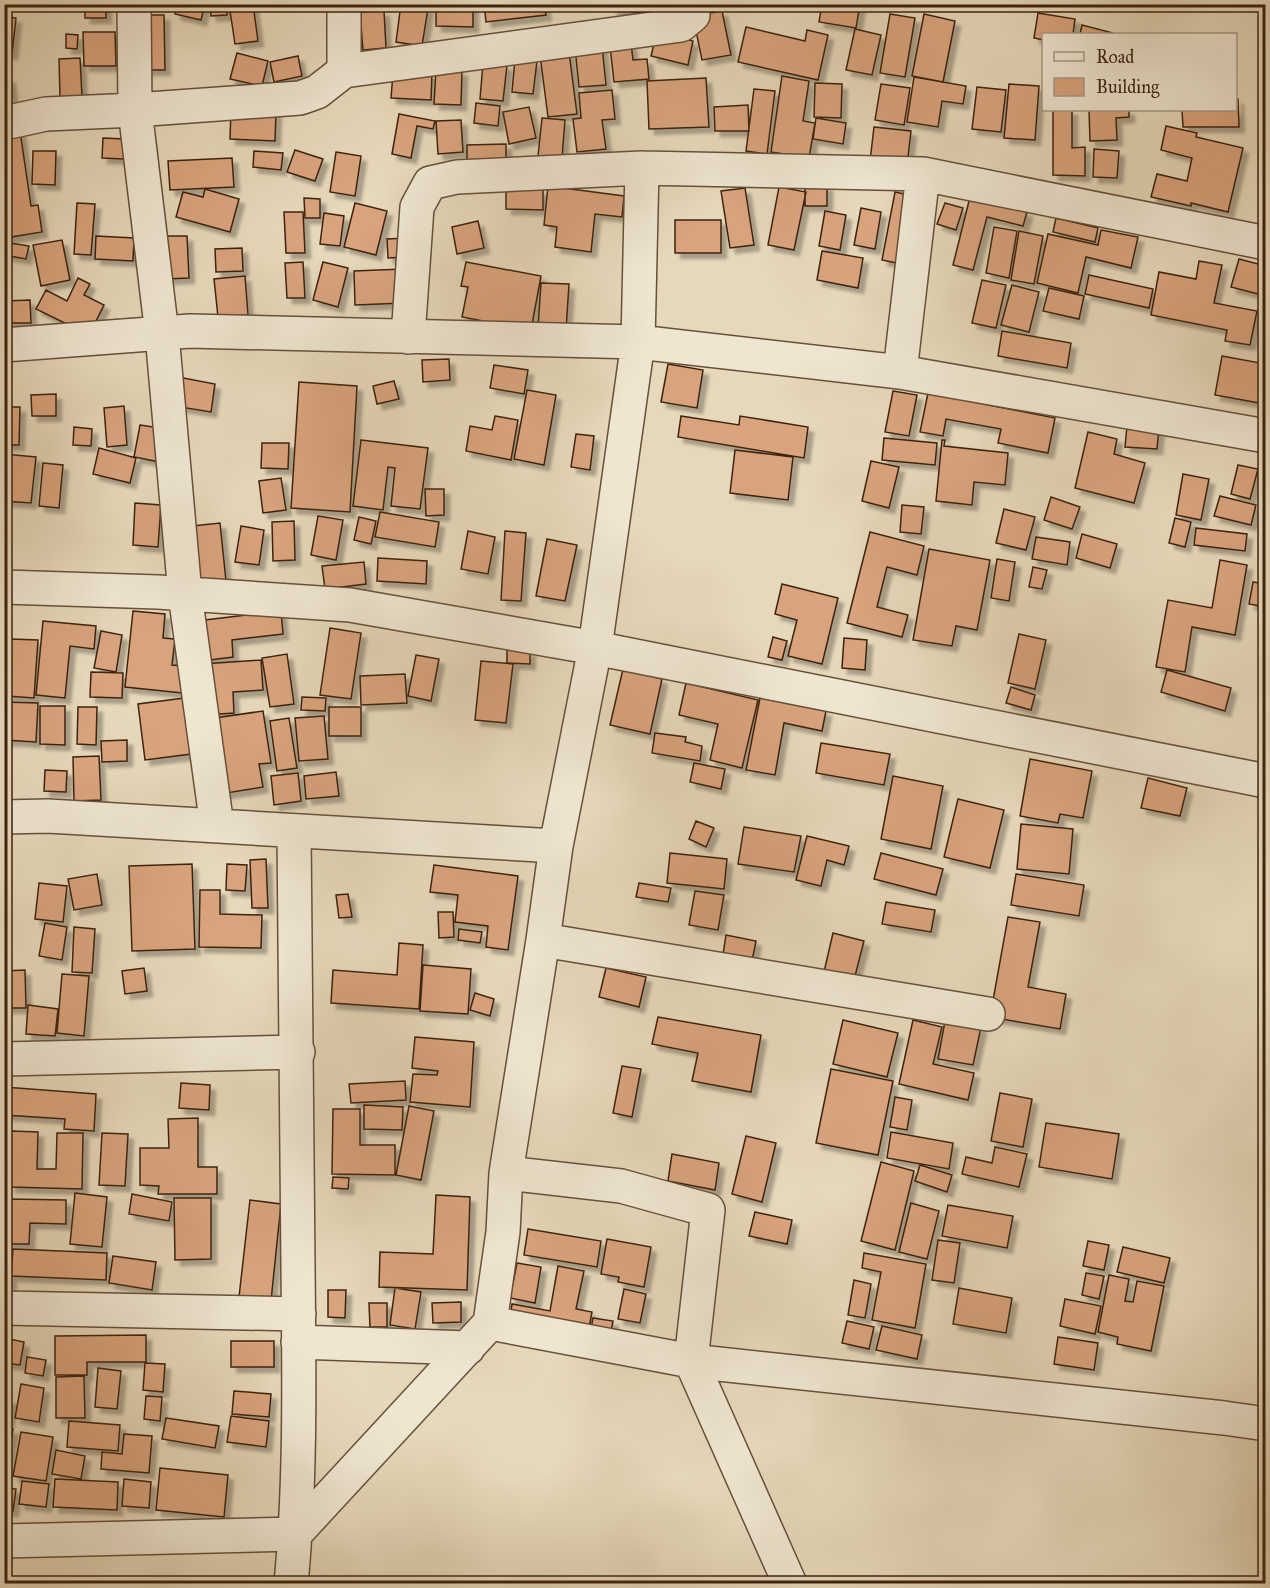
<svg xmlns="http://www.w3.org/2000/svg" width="1270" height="1588" font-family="'IM FELL Great Primer',serif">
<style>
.building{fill:#d9a37d;stroke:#3d230f;stroke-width:1.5;filter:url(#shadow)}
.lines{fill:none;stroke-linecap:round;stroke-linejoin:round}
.minor-casing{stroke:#67503a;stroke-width:36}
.minor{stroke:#efe6d2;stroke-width:33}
</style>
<defs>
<filter id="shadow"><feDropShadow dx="5.5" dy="5.5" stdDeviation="1.5" flood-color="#0004"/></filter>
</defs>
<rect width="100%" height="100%" fill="#e6d8ba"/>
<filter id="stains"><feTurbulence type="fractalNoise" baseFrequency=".00333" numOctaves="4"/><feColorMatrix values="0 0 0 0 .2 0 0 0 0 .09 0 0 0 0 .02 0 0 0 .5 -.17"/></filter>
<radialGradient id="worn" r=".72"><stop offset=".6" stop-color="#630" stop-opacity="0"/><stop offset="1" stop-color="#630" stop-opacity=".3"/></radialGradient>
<path class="building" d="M85 4H106V18H85Z
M177 4H205L201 20 175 14Z
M210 4H226L227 15 211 16Z
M229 4H253L258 41 235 44Z
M401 4 428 8 422 46 396 42Z
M436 4H473V27L436 26Z
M484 4H544L546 15 486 22Z
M613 4H647L646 13 612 10Z
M653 4H688V16H653Z
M822 4H860L856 28 819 22Z
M384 11 386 48 363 50 360 12Z
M722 11 731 55 702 60 693 16Z
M1038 13 1075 19 1073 34H1044V40L1034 38Z
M890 14 915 18 905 77 880 73Z
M924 14 955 21 943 82 912 76Z
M137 15H164L165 70H138Z
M4 17 16 18 12 54 4 53Z
M1082 25 1113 33V34H1080Z
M746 27 805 41 807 30 828 35 818 80 738 62Z
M855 29 881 35 872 75 846 70Z
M83 32H115L116 66H84Z
M657 32 693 41 688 65 651 56Z
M66 34 78 35 77 49 66 48Z
M631 43 633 60 647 59 649 79 614 82 610 46Z
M602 46 606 85 579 87 575 48Z
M569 52 577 114 548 117 540 55Z
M237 53 268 61 262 86 230 79Z
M298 56 302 76 274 82 270 62Z
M80 58 82 96 60 97 59 59Z
M515 59 537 61 533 94 512 92Z
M483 63 507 65 503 101 480 99Z
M436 69 462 71 461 105 434 104Z
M393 73 432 74 431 100 391 98Z
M782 76 809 81 803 121 815 123 809 158 771 152Z
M914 77 966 86 963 104 942 101 938 127 907 122Z
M4 78H10L12 97 4 98Z
M706 78 709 127 649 129 647 81Z
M815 83 842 84 841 118 814 117Z
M881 84 910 88 904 125 875 120Z
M1009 84 1039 86 1035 140 1004 138Z
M977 87 1006 90 1001 132 972 129Z
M754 89 775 91 767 154 746 151Z
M612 90 615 119 602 120 606 149 577 152 573 119 581 118 579 93Z
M1236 99H1238L1239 127H1183L1182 110H1236Z
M476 103 500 106 498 126 474 123Z
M748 105 749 131H715L714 107Z
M529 107 536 138 509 144 503 112Z
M231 110 276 112 275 141 230 139Z
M1053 110H1072V148L1085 147V176L1053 175Z
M1089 110H1129V117L1116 118 1117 140 1090 141Z
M399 114 435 121 433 129 417 126 411 158 392 154Z
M542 118 565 120 562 158 538 156Z
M816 118 846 123 843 144 813 139Z
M461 120 463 152 438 154 436 121Z
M1166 126 1197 133 1196 137 1243 148 1228 212 1191 203V206L1151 197 1157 174 1187 181 1192 158 1161 150Z
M874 127 911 131 907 165 870 161Z
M20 131 31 206 38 205 42 232 5 238 4 210H9L4 180V134Z
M103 138 125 139 124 159 102 158Z
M506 144V168H467V145Z
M1094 149 1119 151 1117 178 1093 177Z
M295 150 323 159 315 181 287 172Z
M33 151H56L55 185 32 184Z
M254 151 283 153 281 170 253 167Z
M336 152 361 156 355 196 330 192Z
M232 158 234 187 170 190 168 161Z
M805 185H827V206H805Z
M548 186 624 196 622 217 595 214 591 252 555 247 557 227 544 225Z
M779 187 806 192 794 250 768 245Z
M745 188 754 245 730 248 721 191Z
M205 189 239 199 230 232 176 217 183 192 203 197Z
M506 189 543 190V210L506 209Z
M895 192 924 198 911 266 882 260Z
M970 197 1027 212 1023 226 987 217 973 270 953 265Z
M304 198 320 199V218H305Z
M77 203 95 204 91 255 74 254Z
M355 203 387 211 376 255 344 247Z
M945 203 963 208 956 230 937 224Z
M861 208 881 212 875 249 854 245Z
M825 211 846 215 840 250 819 246Z
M284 212H303L305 253H286Z
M324 213 344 216 340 246 320 244Z
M1056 218 1098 228 1095 242 1053 232Z
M675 220H721V253H675Z
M478 221 484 248 457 254 452 227Z
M994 227 1017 231 1009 278 986 273Z
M1101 230 1138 237 1131 268 1086 257 1078 293 1037 283 1048 234 1098 245Z
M1019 231 1043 236 1034 284 1011 280Z
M96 236 134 238 133 261 95 259Z
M165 236H187L189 278 166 279Z
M408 238 409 257 388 258 387 239Z
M62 240 70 280 41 286 33 245Z
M4 242 29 246 26 259 4 255Z
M242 248 243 271 216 272 215 249Z
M822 251 863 258 858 288 817 280Z
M1239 259 1266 266V296L1231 287Z
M1199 261 1222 265 1214 303 1257 311 1250 345 1225 341 1227 330 1151 315 1159 272 1196 279Z
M303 262 305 298H287L285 263Z
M323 262 348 268 338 307 313 300Z
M466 262 541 276 531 330 462 317 468 287 461 286Z
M403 269 404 303 355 305 354 271Z
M1089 275 1153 289 1149 308 1085 294Z
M245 276 248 315 218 317 214 279Z
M78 278 90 284 84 295 104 305 89 335 36 309 46 290 67 301Z
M982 280 1006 285 996 328 972 323Z
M541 283 569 284 566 330 538 328Z
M1012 285 1039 292 1029 332 1001 325Z
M1049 288 1084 296 1079 319 1043 311Z
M30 300 31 323H5L4 301Z
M1002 331 1071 343 1067 368 998 356Z
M1222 356 1266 364 1265 404 1215 395Z
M449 359 450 380 423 382 422 360Z
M668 364 703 370 697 408 661 402Z
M494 365 528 370 524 394 490 388Z
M178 377 215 384 211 412 174 406Z
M394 381 399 399 377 404 373 386Z
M299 382 357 386 350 512 291 508Z
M527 390 556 395 544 465 514 459Z
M893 391 917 395 909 436 885 432Z
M928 393 1055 418 1048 453 998 443 1001 429 946 419 943 436 920 432Z
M56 394V416H32L31 395Z
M124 406 127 445 107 447 104 408Z
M4 407H20L19 445H4Z
M495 416 518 420 511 460 466 451 470 426 492 430Z
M681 416 739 425 740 416 808 427 804 458 678 437Z
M140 425 167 429 160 462 134 457Z
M1127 426 1159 428 1157 449 1125 447Z
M74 427 92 429 91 446 73 445Z
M1088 432 1117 439 1114 454 1145 463 1134 503 1075 488Z
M576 434 594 436 590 470 571 467Z
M884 438 937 443 935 465 882 460Z
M361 440 428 448 420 509 391 506 395 468 388 467 383 510 353 506Z
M942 440H945L944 446 1008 453 1005 485 974 482 972 505 936 501Z
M262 443H289L288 469 261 468Z
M99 448 136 458 130 483 93 474Z
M735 450 793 457 788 500 730 493Z
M4 454 36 457 31 503 4 501Z
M871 461 899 467 889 508 862 501Z
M43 463 63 465 59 508 39 506Z
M1238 465 1258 469 1250 499 1231 494Z
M1183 474 1209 479 1201 520 1176 515Z
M281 478 286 510 263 513 259 481Z
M425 489H444V515L426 516Z
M1220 496 1256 505 1251 525 1214 516Z
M1051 497 1080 507 1072 529 1044 520Z
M135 503 161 505 158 547 133 545Z
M902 505 924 507 921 534 900 532Z
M1004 509 1035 517 1026 550 996 543Z
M380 512 439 522 435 547 375 537Z
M318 516 343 520 336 560 311 555Z
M359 517 376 521 371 544 354 540Z
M1175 518 1191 522 1185 547 1169 543Z
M294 521 295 560 273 561 272 522Z
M220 523 226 581 189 585 183 527Z
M241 526 264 530 259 565 235 562Z
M1196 528 1247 534 1245 551 1194 545Z
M468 531 495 537 488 574 461 569Z
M505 531 526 533 521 601 501 600Z
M870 532 924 546 917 575 887 567 877 607 908 615 902 637 847 623Z
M1082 534 1117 544 1110 568 1076 558Z
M1036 537 1070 542 1067 565 1032 559Z
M547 539 577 545 565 601 536 596Z
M929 549 990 560 977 630 956 626 952 646 913 640Z
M378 558 427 561 426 584 377 581Z
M997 559 1015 562 1009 601 991 598Z
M1220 560 1247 565 1235 635 1192 627 1185 672 1156 667 1168 600 1212 608Z
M364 562 366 584 325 589 322 566Z
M1033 567 1047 570 1042 589 1029 587Z
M1253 582 1266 584V607L1249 604Z
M782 584 838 598 822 664 788 656 797 620 775 614Z
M133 611 165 614 163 638 175 639 172 665 195 667 192 694 125 687Z
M281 611 283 634 232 640 233 657 202 661 197 621Z
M43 621 96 626 94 649 70 646 65 698 36 695Z
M330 628 361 633 351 699 320 695Z
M101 631 122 635 116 672 94 668Z
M1019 634 1046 640 1035 689 1008 683Z
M773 637 787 641 782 660 768 657Z
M844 638 867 640 865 670 842 668Z
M10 639 38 640 34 698 7 696Z
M507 650 530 651V664L507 663Z
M287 654 294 704 270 707 262 658Z
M416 655 439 659 431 701 408 696Z
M261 660 263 690 233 692 234 713 205 715 202 664Z
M481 661 513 664 506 723 475 720Z
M623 669 662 679 650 734 610 725Z
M1167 670 1231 688 1225 711 1161 692Z
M91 672 123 673 122 698 90 697Z
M405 674 407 703 361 705 360 676Z
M686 683 758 700 742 768 710 760 718 724 679 715Z
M1011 687 1035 695 1031 710 1006 703Z
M192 697 199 753 145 760 138 704Z
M302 697 326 698 325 711 301 710Z
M760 698 826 711 822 731 784 723 775 775 746 770Z
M4 702 38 703 36 742 4 740Z
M40 706H65V745L40 744Z
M78 707H97L96 745 77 744Z
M329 707H361V736H329Z
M263 711 271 763 259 764 263 787 220 794 208 719Z
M324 716 328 759 299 761 295 718Z
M289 718 297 768 277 771 270 721Z
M655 733 686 737 685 742 702 746 700 761 652 753Z
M127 740V761L102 762 101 741Z
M821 743 890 754 884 785 816 773Z
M99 756 101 800 74 801 73 757Z
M1030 759 1092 771 1083 818 1060 814 1058 823 1020 816Z
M694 763 725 769 721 789 690 782Z
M45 770 67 771 66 792 44 791Z
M336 772 339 796 306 799 304 776Z
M298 773 301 801 274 805 271 776Z
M893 776 943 786 931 849 881 839Z
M1148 778 1187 788 1180 816 1141 808Z
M958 799 1004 810 990 868 944 857Z
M696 821 714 828 706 847 689 839Z
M1021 824 1073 829 1069 874 1017 869Z
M744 827 801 836 794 872 738 864Z
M807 836 849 846 844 865 827 860 821 886 796 880Z
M670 853 727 859 724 889 667 883Z
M881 853 943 869 936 895 874 879Z
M266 859 268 908H252L250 860Z
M192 864 195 949 132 951 129 866Z
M227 864 247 865 245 891 226 890Z
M434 865 518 876 508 950 486 947 488 926 455 922 458 895 430 892Z
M97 874 102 905 74 910 68 879Z
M1016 874 1084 885 1079 916 1011 905Z
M39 883 67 886 63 922 35 919Z
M639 883 671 888 668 902 636 897Z
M200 890H220V914L262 915 261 948 199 947Z
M695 891 724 895 718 930 689 925Z
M348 894 352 917 339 918 336 895Z
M886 902 935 910 931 932 882 924Z
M438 912H453L454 937 439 938Z
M1008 917 1040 922 1028 987 1066 994 1060 1029 990 1017Z
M45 923 67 927 62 960 39 956Z
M74 927 95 929 92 973 72 972Z
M459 929 482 932 480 943 458 940Z
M833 933 864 941 854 980 824 972Z
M726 935 756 941 751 966 722 961Z
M399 943 423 945 419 1009 331 1003 333 970 397 975Z
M423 965 471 969 468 1014 420 1011Z
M144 968 147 991 125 994 122 971Z
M606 968 646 977 639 1007 599 997Z
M25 970 26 1008H4V971Z
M62 974 89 976 84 1036 57 1033Z
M475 993 494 999 490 1016 470 1010Z
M28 1005 58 1009 55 1036 26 1034Z
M658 1017 761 1035 751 1092 692 1081 698 1053 652 1044Z
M843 1020 898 1033 887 1077 833 1064Z
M913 1020 942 1027 933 1064 974 1073 968 1100 899 1084Z
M945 1021 981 1027 973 1065 938 1059Z
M415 1037 474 1042 470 1107 410 1102 413 1074 437 1075 438 1071 412 1068Z
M622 1066 641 1069 632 1117 613 1113Z
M831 1069 893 1081 878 1155 816 1143Z
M405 1081 406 1100 351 1103 349 1084Z
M181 1083 210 1085 209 1110 179 1108Z
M4 1087 96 1094 94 1131 64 1129 65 1119 4 1115Z
M1000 1093 1032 1099 1023 1147 991 1141Z
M895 1097 912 1100 907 1130 890 1127Z
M364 1105 403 1107 402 1130 364 1129Z
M409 1106 434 1111 421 1180 396 1175Z
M333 1109H360V1145H395V1175L332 1174Z
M198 1118V1167H217V1194H158L159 1186 140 1185V1148H169L168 1119Z
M1046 1123 1119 1134 1112 1179 1039 1167Z
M11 1131 38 1132 37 1169H56L57 1133H83L82 1189 10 1187Z
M891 1132 953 1143 949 1169 887 1158Z
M102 1133 128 1134 125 1186 99 1185Z
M746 1136 776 1143 762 1202 732 1194Z
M995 1147 1027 1154 1019 1187 962 1174 966 1157 992 1163Z
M672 1154 719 1163 715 1190 668 1181Z
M881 1162 914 1171 895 1250 861 1241Z
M920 1165 952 1175 947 1192 915 1181Z
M333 1177 349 1178 348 1189 332 1188Z
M75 1193 107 1197 102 1247 70 1244Z
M132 1194 172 1202 169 1221 129 1214Z
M436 1195 470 1197 467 1290 379 1287 380 1252 433 1254Z
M174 1198H211V1259L175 1260Z
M9 1199 66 1200V1224L30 1223 29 1244H8Z
M250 1200 281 1204 271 1301 239 1297Z
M911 1203 939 1211 927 1259 899 1252Z
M948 1205 1013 1216 1007 1248 942 1236Z
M755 1212 792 1220 787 1244 749 1236Z
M528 1229 601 1241 597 1267 524 1255Z
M4 1235 5 1248H10L11 1284H4Z
M607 1239 651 1247 644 1287 618 1282 619 1277 601 1274Z
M938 1240 960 1243 954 1283 932 1280Z
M1088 1241 1109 1245 1104 1270 1083 1266Z
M1123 1247 1170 1258 1164 1283 1117 1272Z
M13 1249 107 1253 106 1280 11 1276Z
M864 1253 926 1264 915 1328 872 1320 881 1272 862 1268Z
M113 1256 156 1262 152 1290 109 1283Z
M517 1263 541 1267 535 1303 510 1298Z
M558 1266 584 1271 576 1309 592 1312 588 1333 510 1319 512 1304 550 1311Z
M1086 1273 1104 1276 1099 1299 1082 1295Z
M1109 1275 1129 1279 1125 1301 1133 1302 1137 1281 1164 1286 1151 1351 1117 1344 1118 1337 1098 1332Z
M854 1280 871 1284 865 1318 848 1315Z
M395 1288 421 1292 415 1329 390 1325Z
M959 1288 1012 1298 1006 1333 953 1324Z
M624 1289 646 1294 640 1323 618 1319Z
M328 1290H346L345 1318 328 1317Z
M1065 1299 1101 1306 1095 1334 1060 1326Z
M461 1302V1322L433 1323 432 1303Z
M369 1303H387V1327H370Z
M593 1318 613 1321 610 1336 590 1333Z
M847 1321 874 1327 869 1349 842 1343Z
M882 1326 922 1335 917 1359 876 1350Z
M146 1335V1362H87V1375H55V1336Z
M1058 1337 1098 1343 1094 1370 1054 1364Z
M4 1338 24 1342 20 1365 4 1363Z
M231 1341H274V1367H231Z
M27 1357 46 1360 43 1376 25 1373Z
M145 1363 165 1364 163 1392 143 1390Z
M98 1368 121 1371 117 1409 95 1407Z
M84 1376 85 1418H56V1377Z
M21 1384 44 1388 39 1422 15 1418Z
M234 1391 271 1394 269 1417 232 1414Z
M146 1396 162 1397 160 1421 144 1419Z
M4 1399H11L9 1421H4Z
M231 1416 269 1421 266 1447 227 1442Z
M166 1418 219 1426 215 1448 162 1439Z
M69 1421 120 1425 118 1451 67 1447Z
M4 1428 13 1429 6 1474 4 1473Z
M21 1432 53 1437 46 1481 13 1476Z
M124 1434 152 1436 149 1473 101 1469 102 1452 122 1454Z
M56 1450 85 1456 81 1479 52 1474Z
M160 1468 228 1475 224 1517 156 1510Z
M55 1479 118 1482 117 1510 53 1507Z
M124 1479 151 1482 149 1508 122 1506Z
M22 1481 49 1484 46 1507 19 1504Z
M4 1487 16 1489 13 1511 4 1510Z"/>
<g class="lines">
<g class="minor-casing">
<path id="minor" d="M134 4 135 110 162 334 185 594 217 826
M344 4V71
M4 123 46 114 135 110 300 98 317 92 344 71 681 25 693 15V4
M408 337 417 207 430 183 457 177 642 168 923 174 1266 243
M4 345 190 331 638 342 900 372 1266 436
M900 372 923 174
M4 587 158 592 350 605 595 648 1266 781
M4 817 48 816 556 846
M543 940 988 1014
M4 1059 298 1052
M506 1173 621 1186 708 1210 691 1361 790 1584
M4 1308 299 1314
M490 1323 691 1361 1224 1418 1266 1424
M298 1342 468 1348
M4 1541 295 1534 490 1323 503 1232 506 1173 543 940 556 846 595 648 638 342 642 168
M291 1584C301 1479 299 1372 298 1266 298 1121 296 976 294 831"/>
</g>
<use href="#minor" class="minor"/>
</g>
<rect width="1270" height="1588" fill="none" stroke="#e6d8ba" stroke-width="24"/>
<rect x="6" y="6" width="1258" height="1576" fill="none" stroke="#3d230f" stroke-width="3"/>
<rect x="12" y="12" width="1246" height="1564" fill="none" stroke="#3d230f" stroke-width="1.5"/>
<rect x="1042" y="33" width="195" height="78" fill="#efe6d2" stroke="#a89884" stroke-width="1.5"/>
<rect x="1054" y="52" width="30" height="9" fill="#efe6d2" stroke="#a89884" stroke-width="1.5"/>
<text x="1096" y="63" font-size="18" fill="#3d230f">Road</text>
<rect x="1054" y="78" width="30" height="18" fill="#d9a37d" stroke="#a89884" stroke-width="1.5"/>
<text x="1096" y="93" font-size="18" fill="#3d230f">Building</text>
<rect width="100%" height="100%" filter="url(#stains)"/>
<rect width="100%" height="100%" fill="url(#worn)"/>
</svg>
